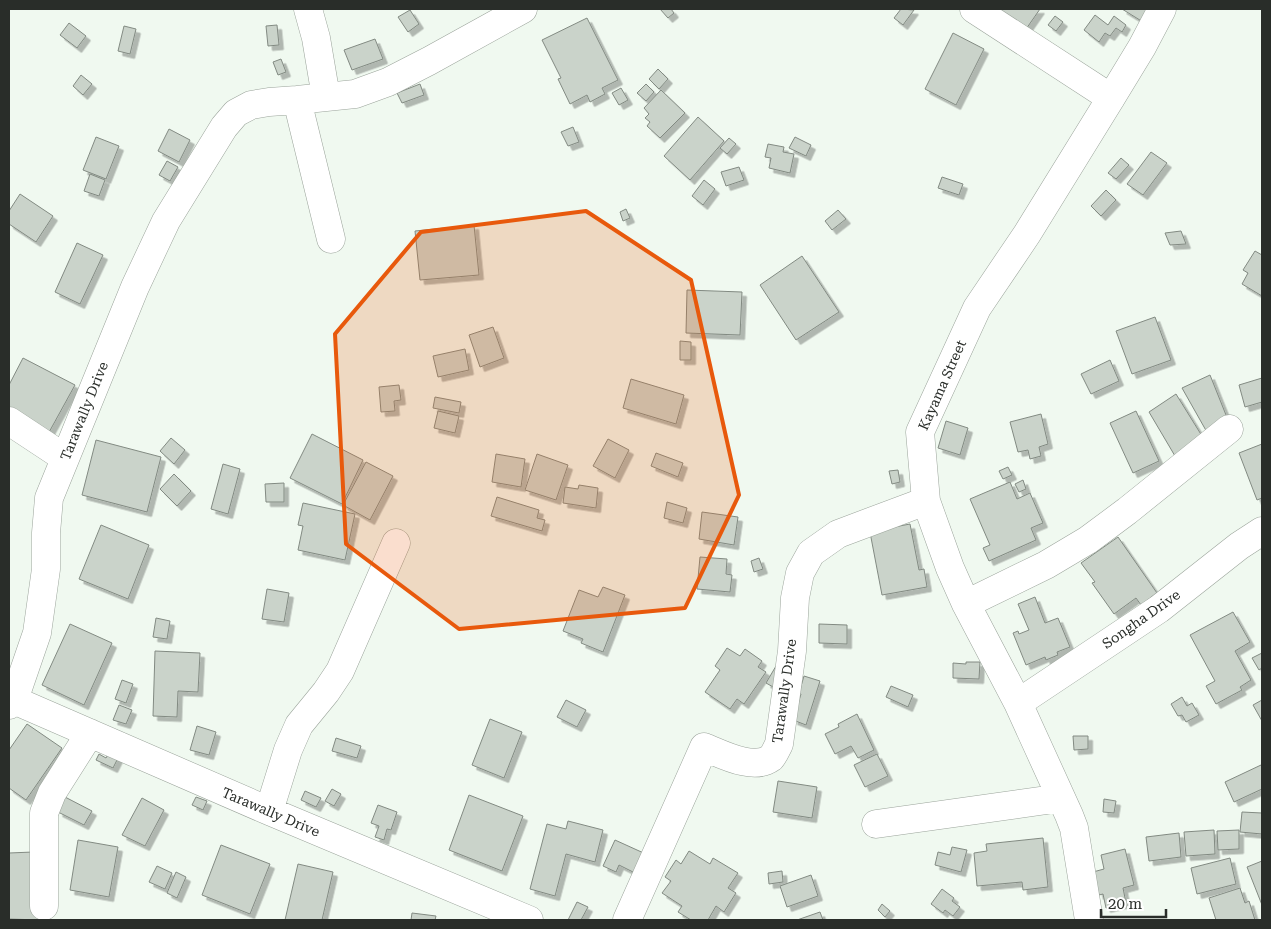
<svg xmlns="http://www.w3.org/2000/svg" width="1271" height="929" font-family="'Roboto Serif',serif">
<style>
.building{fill:#cad3ca;stroke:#828a82;filter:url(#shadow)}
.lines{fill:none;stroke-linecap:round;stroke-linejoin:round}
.minor-casing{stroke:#9ba49b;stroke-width:29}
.minor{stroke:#fff;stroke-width:28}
.marked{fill:#e8590c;fill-opacity:0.2;stroke:#e8590c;stroke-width:4;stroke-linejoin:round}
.labels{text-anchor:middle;stroke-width:4;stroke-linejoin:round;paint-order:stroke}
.street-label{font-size:14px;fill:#292d29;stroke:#fff}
</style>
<defs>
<filter id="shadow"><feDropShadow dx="4.5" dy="4.5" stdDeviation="0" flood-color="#0004"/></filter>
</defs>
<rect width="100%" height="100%" fill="#f0f9f0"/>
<path class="building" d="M660 9H671L674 13 668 18Z
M901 9 914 10 903 25 894 18Z
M993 9H1040L1024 32Z
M1122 9H1151L1143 22Z
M410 10 419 24 408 32 398 17Z
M1095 15 1108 25 1114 16 1126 25 1122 32 1116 28 1110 36 1105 33 1099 42 1084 30Z
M1055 16 1063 22 1056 31 1048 25Z
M587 18 618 80 602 88 605 94 590 102 587 95 570 104 558 79 561 78 542 40Z
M69 23 86 36 77 48 60 35Z
M277 25 279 45 268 46 266 26Z
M124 26 136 29 130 54 118 51Z
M953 33 984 49 956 105 925 89Z
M375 39 383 59 352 70 344 50Z
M281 59 286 72 278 75 273 62Z
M658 69 668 79 659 89 649 79Z
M81 75 92 84 83 95 73 86Z
M420 84 424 95 402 103 397 93Z
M646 84 654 92 646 101 637 93Z
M621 88 628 100 619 105 612 93Z
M661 90 685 113 660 138 647 126 650 122 645 118 649 114 644 108Z
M698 117 724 141 690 180 664 156Z
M573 127 579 142 568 146 561 132Z
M169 129 190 140 179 162 158 151Z
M96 137 119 146 106 179 83 170Z
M795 137 811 145 806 156 789 148Z
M729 138 736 144 727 154 720 148Z
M768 144 784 147 783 152 794 154 790 173 769 168 771 158 765 157Z
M1151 152 1167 163 1143 195 1127 184Z
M1121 158 1129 165 1116 179 1108 173Z
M167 161 178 167 170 181 159 175Z
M739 167 744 180 726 186 721 172Z
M90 174 105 180 99 196 84 191Z
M942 177 963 184 959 195 938 188Z
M704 180 715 189 703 205 692 196Z
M1106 190 1116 200 1101 216 1091 206Z
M20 194 53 216 36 242 9 224V211Z
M626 209 630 218 623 221 620 212Z
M838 210 846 219 832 230 825 221Z
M474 225 479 275 420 280 415 231Z
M1181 231 1186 244 1170 245 1165 233Z
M77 243 103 255 80 304 55 292Z
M1255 251 1262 255V296L1242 284 1248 273 1243 270Z
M802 256 839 312 796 340 760 285Z
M687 290 742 292 740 335 686 333Z
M1155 317 1171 360 1132 374 1116 331Z
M493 327 504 358 480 367 469 335Z
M680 341 691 342V360H680Z
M465 349 469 370 438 377 433 356Z
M23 358 75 385 42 445 9 427V385Z
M1110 360 1119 381 1091 394 1081 374Z
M1210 375 1228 420 1208 434 1182 388Z
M1262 378V402L1245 407 1239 385Z
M631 379 684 395 676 424 623 408Z
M399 385 401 400 394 401 395 411 381 412 379 387Z
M1176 394 1202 436 1175 456 1149 412Z
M435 397 461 402 459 413 433 408Z
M438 411 459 416 455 433 434 428Z
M1136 411 1159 461 1133 473 1110 423Z
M1041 414 1048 444 1039 447 1041 456 1030 459 1028 450 1018 452 1010 422Z
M946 421 968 428 960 455 938 448Z
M312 434 363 460 342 504 290 478Z
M171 438 185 450 174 464 160 451Z
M608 439 629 450 615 478 593 466Z
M96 440 161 457 147 512 82 495Z
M1262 444V498L1257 500 1239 453Z
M656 453 683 463 678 477 651 466Z
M496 454 525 459 521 487 492 482Z
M537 454 568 465 556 500 525 490Z
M366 462 393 476 370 520 343 505Z
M223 464 240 469 228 514 211 509Z
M1008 467 1012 475 1003 479 999 471Z
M898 470 900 482 892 484 889 471Z
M174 474 191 491 177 506 160 489Z
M1023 480 1026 489 1019 492 1015 484Z
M1010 482 1017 499 1030 493 1043 523 1031 528 1036 540 989 561 983 548 990 545 970 499Z
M284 483V502H266L265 484Z
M579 485 598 488 596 508 563 503 565 487 578 489Z
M497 497 539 510 537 518 545 520 542 531 491 516Z
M667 502 687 508 683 523 664 518Z
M303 503 355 514 345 560 298 550 303 526 298 525Z
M702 512 738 517 734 545 699 539Z
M910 524 919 570 924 569 927 587 882 595 869 527 889 528Z
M101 525 149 545 128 599 79 579Z
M1118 537 1157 593 1141 605 1136 598 1114 614 1092 583 1095 582 1081 563Z
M700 557 727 559 726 574 732 575 730 592 697 589Z
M759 558 763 569 754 572 751 561Z
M603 587 625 595 603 652 581 643 583 639 563 631 579 590 598 597Z
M267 589 289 593 284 622 262 619Z
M1035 597 1045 623 1058 618 1070 647 1057 652 1058 655 1046 660 1045 657 1026 665 1013 633 1018 631 1019 634 1029 630 1018 604Z
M1233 612 1250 642 1235 651 1251 680 1240 687 1242 690 1216 704 1206 686 1215 681 1190 635Z
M156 618 170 621 167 639 153 637Z
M70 624 112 643 84 705 42 685Z
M819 624 847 625V644L819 643Z
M727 648 740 656 745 649 762 661 758 667 766 672 744 704 737 699 730 709 705 692 720 670 715 666Z
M155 651 200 653 198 692 178 691 177 717 153 716Z
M1262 653V668L1259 670 1252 658Z
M966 662H980L979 679 953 678V663L966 664Z
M776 666 785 672 775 688 766 683Z
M804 676 820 681 806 725 793 720 801 694 799 693Z
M122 680 133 684 126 703 115 699Z
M891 686 913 695 908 707 886 697Z
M1182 697 1187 706 1192 703 1199 715 1186 722 1182 715 1178 716 1171 704Z
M566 700 586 710 577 727 557 717Z
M1262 700V721L1253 705Z
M119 705 132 710 126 724 113 720Z
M857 714 874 750 858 758 851 746 835 754 825 734 839 727 838 724Z
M490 719 522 732 504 778 472 765Z
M27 724 62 748 26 800 9 788V750Z
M197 726 216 732 209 755 190 750Z
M1073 736H1088V749L1074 750Z
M336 738 361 746 357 758 332 751Z
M110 751 119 756 113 768 96 760 99 754 106 758Z
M877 754 888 776 865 787 854 765Z
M1261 765 1262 768V789L1234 802 1225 782Z
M778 781 817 787 812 818 773 812Z
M332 789 341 794 334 806 325 801Z
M305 791 321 798 316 807 301 800Z
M469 795 523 816 502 871 449 850Z
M65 797 92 811 84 825 58 812Z
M196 797 207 801 203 810 192 805Z
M142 798 164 810 145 846 122 835Z
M1104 799 1116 801 1114 813 1103 812Z
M378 805 397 812 391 830 387 829 384 840 375 837 379 826 371 823Z
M1242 812 1262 813V834L1240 832Z
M568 821 603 830 595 862 566 854 555 896 530 889 547 824 566 829Z
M1214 830 1215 854 1186 856 1184 832Z
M1239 830V849L1218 850 1217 831Z
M1179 833 1181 857 1149 861 1146 837Z
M1043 838 1048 887 1023 890 1022 882 977 886 974 853 987 851 986 844Z
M78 840 118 847 109 897 70 890Z
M615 840 648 855 639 875 619 865 616 872 603 866Z
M221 845 270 864 250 914 202 895Z
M952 847 967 850 961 872 935 865 938 852 950 855Z
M1125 849 1134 885 1123 888 1126 903 1106 908 1103 894 1099 895 1093 872 1104 869 1101 855Z
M689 851 710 864 713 858 738 873 728 888 736 893 724 912 716 906 708 920H691L678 912 682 906 662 893 671 881 665 877 676 860 681 864Z
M33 852 40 920 9 919V853Z
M1230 858 1236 884 1197 894 1191 868Z
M1262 861V905L1247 867Z
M298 864 333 872 322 920H285Z
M157 866 172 873 165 889 149 882Z
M782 871 783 882 769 884 768 873Z
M176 872 186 877 177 898 167 893Z
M811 875 818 896 787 907 780 886Z
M1240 888 1245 903 1249 901 1255 920H1216L1209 898Z
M942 889 954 898 952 901 960 907 953 916 945 910 943 913 931 904Z
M577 902 588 907 581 920H568Z
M882 904 890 911 885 917 878 910Z
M820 912 823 920H797Z
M412 913 436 916 435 920H411Z"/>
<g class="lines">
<g class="minor-casing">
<path id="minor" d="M308 9 316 38 326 97
M974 9 1111 98
M297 100 331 239
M9 421 65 458
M966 604 1046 565 1088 540 1127 511 1229 429
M9 698 269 811 529 920
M1018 703 1159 609 1239 546 1262 531
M9 705 14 700 37 633 46 569V533L49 498 135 287 166 221 224 127 236 113 251 105 269 102 297 100 355 94 388 82 429 61 523 9
M269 811 288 750 299 725 326 692 340 671 396 543
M876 824 1061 798
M44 906V813L52 793 90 733
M627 920 704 747C722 754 753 771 771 758 774 755 777 748 779 744L792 651 795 598 800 573 811 553 838 534 926 501
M1089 920 1074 828 1069 815 1018 703 966 604 950 568 926 501 920 432 977 308 1027 234 1111 98 1142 47 1162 9"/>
</g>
<use href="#minor" class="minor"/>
</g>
<path class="marked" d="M586 211 691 280 739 495 685 608 459 629 346 544 335 334 421 232Z"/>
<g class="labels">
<g class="street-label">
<text transform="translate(942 385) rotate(-66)" y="5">Kayama Street</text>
<text transform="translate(84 411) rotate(-68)" y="5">Tarawally Drive</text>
<text transform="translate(1141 619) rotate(-35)" y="5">Songha Drive</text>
<text transform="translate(784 691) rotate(-82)" y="5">Tarawally Drive</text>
<text transform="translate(271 812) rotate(23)" y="5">Tarawally Drive</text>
</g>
</g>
<rect width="1271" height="929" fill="none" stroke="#292d29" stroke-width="20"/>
<path d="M1101 909v8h65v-8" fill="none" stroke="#292d29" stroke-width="2.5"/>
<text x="1108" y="909" font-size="15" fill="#292d29" stroke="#ffffff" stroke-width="4" paint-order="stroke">20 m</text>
</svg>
